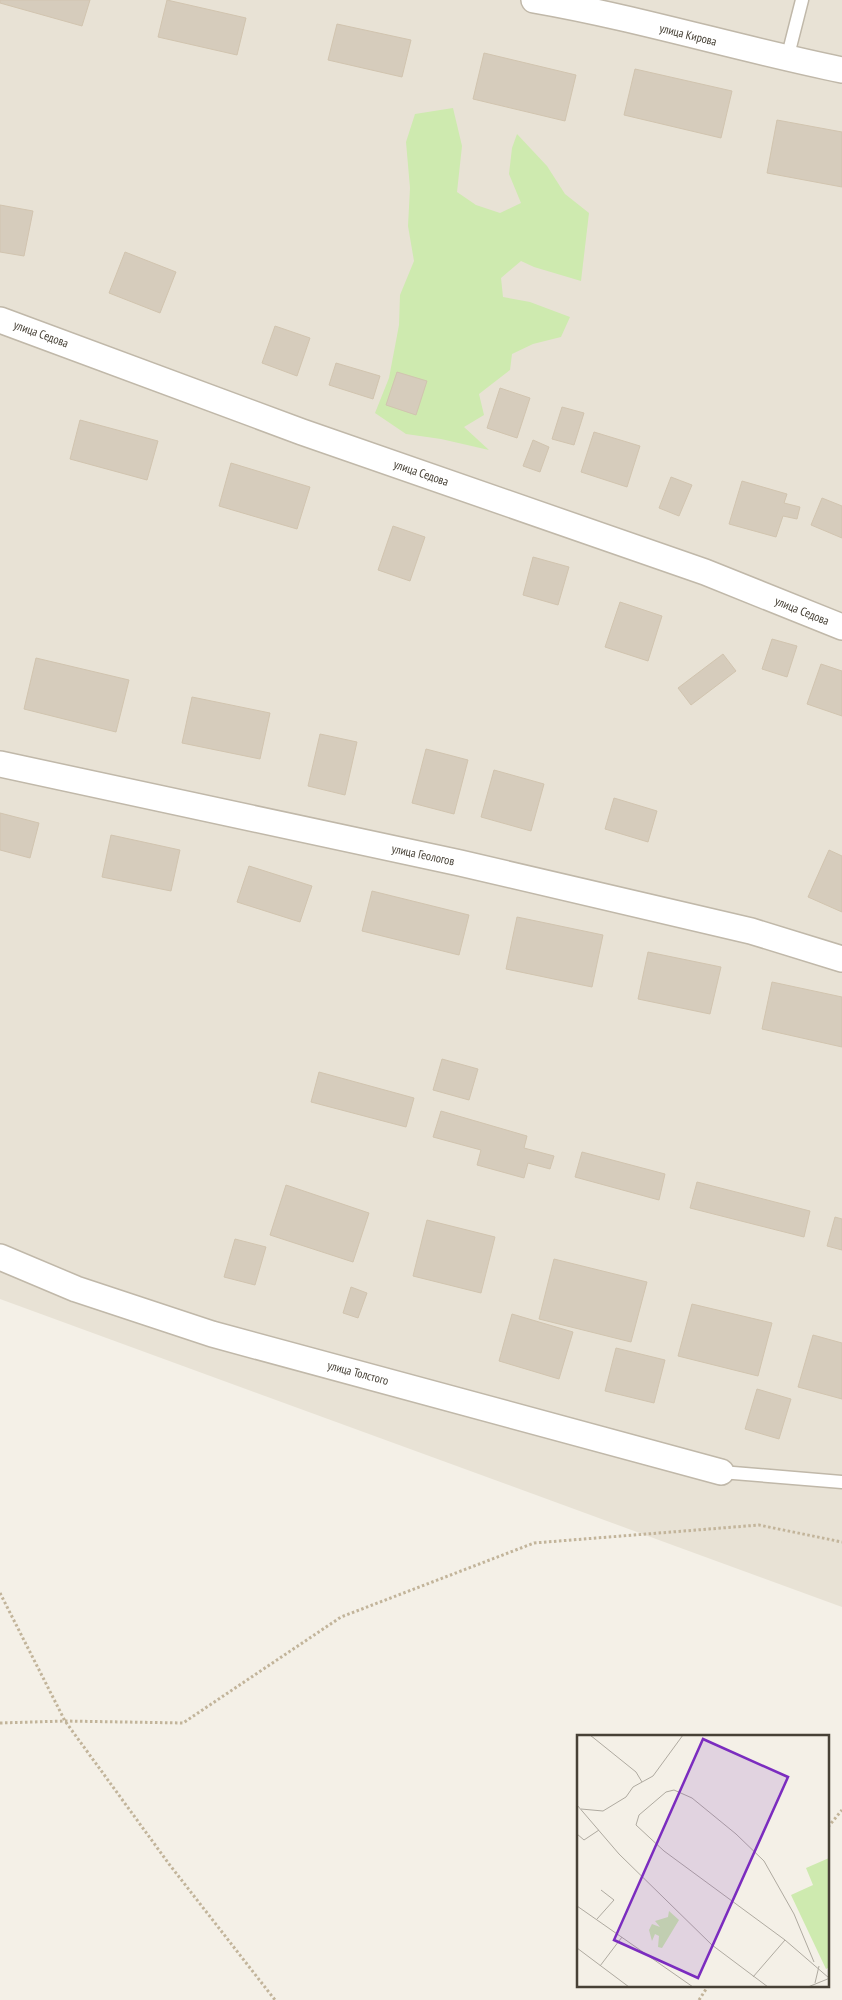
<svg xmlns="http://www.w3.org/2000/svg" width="842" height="2000" font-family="'PT Sans Narrow',sans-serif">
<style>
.residential{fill:#e8e2d5}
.green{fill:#ceeaaf}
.building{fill:#d6ccbc;stroke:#d1c4af}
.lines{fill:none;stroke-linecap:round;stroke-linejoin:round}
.service-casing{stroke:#c0b8a9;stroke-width:15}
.minor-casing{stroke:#c0b8a9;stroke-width:28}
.path{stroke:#c2b49a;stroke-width:3;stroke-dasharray:2.5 2.5;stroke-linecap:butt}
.service{stroke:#fff;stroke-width:12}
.minor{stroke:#fff;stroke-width:25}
.labels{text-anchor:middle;stroke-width:4;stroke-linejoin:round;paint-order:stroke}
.street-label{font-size:12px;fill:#474136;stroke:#fff}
.inset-road{fill:none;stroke:#afaaa0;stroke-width:1}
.view{fill:#7b2cbf;fill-opacity:0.15;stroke:#7b2cbf;stroke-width:2.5}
.inset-edge{fill:none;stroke:#474136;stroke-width:2.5}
</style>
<rect width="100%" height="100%" fill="#f4f0e7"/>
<path class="residential" d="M0 0H842V1607L0 1299Z"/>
<path class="green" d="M453 108 462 146 457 192 476 205 500 213 521 203 509 174 512 148 517 134 547 166 565 194 589 213 581 281 534 267 521 261 501 278 503 297 530 302 570 317 561 337 533 344 512 354 510 370 479 394 484 415 464 427 489 450 441 439 406 434 375 413 389 378 399 325 400 295 414 261 408 226 410 188 406 142 415 114Z"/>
<path class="building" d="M0 0H90L82 26 0 3Z
M167 0 246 18 237 55 158 37Z
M337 24 411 40 402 77 328 60Z
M484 53 576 75 565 121 473 99Z
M635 69 732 91 721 138 624 115Z
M777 120 842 132V187L767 173Z
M0 205 33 211 24 256 0 252Z
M125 252 176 272 160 313 109 293Z
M275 326 310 338 297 376 262 363Z
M336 363 380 376 373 399 329 385Z
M397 372 427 381 416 415 386 405Z
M500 388 530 398 517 438 487 428Z
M562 407 584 413 574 445 552 439Z
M80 420 158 441 147 480 70 459Z
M594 432 640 446 627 487 581 472Z
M533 440 549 447 540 472 523 466Z
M231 463 310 487 297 529 219 506Z
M671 477 692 485 679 516 659 508Z
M742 481 787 494 784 503 800 507 797 519 783 516 776 537 729 524Z
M822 498 842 506V538L811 525Z
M393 526 425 537 410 581 378 570Z
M533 557 569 567 558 605 523 595Z
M620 602 662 616 648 661 605 647Z
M772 639 797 646 787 677 762 669Z
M723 654 736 671 691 705 678 688Z
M36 658 129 680 116 732 24 709Z
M821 664 842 671V716L807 704Z
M192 697 270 713 260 759 182 743Z
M320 734 357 742 345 795 308 786Z
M426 749 468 760 454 814 412 803Z
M494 770 544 784 531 831 481 817Z
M614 798 657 811 648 842 605 829Z
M0 813 39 823 30 858 0 850Z
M111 835 180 850 171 891 102 877Z
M829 850 842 856V912L808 897Z
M249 866 312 886 300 922 237 902Z
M372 891 469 915 459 955 362 931Z
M517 917 603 935 592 987 506 969Z
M648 952 721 967 710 1014 638 999Z
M772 982 842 997V1047L762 1029Z
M442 1059 478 1069 469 1100 433 1090Z
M319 1072 414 1098 406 1127 311 1102Z
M441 1111 527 1136 524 1148 554 1156 550 1169 528 1163 524 1178 477 1165 481 1150 433 1137Z
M582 1152 665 1174 659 1200 575 1177Z
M697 1182 810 1211 804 1237 690 1208Z
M286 1185 369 1213 353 1262 270 1235Z
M835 1217 842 1219V1250L827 1246Z
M427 1220 495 1237 481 1293 413 1276Z
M235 1239 266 1247 255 1285 224 1277Z
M554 1259 647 1282 631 1342 539 1319Z
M351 1287 367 1293 358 1318 343 1313Z
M692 1304 772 1323 758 1376 678 1356Z
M512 1314 573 1332 559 1379 499 1361Z
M813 1335 842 1343V1399L798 1387Z
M616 1348 665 1360 654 1403 605 1391Z
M757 1389 791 1399 779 1439 745 1429Z"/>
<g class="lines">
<g class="service-casing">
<path id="service" d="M787 59 802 0
M721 1472 842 1482"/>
</g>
<g class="minor-casing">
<path id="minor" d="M534 0C638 18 739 49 842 70
M0 320 302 432 705 572 842 627
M0 764 460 863 751 931 842 959
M0 1257 76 1289 212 1334 721 1472"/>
</g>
<path class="path" d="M0 1593 65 1721 169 1864 275 2000
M0 1723 65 1721 183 1723 341 1617 534 1543 759 1525 842 1542
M828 1827 842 1810
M699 2000 708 1986"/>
<use href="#service" class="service"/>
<use href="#minor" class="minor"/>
</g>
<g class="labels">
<g class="street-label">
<text transform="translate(688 35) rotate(14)" y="4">улица Кирова</text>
<text transform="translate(41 334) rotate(20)" y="4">улица Седова</text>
<text transform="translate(421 473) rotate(19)" y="4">улица Седова</text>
<text transform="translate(802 611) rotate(22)" y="4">улица Седова</text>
<text transform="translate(423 855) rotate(12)" y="4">улица Геологов</text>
<text transform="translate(358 1373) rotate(15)" y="4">улица Толстого</text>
</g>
</g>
<g transform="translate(577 1735)">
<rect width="252" height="252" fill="#f4f0e7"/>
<path d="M252 123 253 232 249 234 214 160 236 150 229 133ZM92 176 102 185 85 213 81 212 82 201 78 199 75 206 72 195 75 189 83 192 78 186 91 182Z" fill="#ceeaaf"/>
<path class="inset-road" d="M13 0 59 37 65 47M0 70 42 119 135 210 191 252M4 74 26 76 49 62 56 52 76 41 106 0M0 99 7 105 22 95M0 171 116 252M20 184 37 165 24 155M0 213 52 252M237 227 217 179 187 126 159 99 115 63 97 55 89 57 62 80 59 90 87 116 208 205 252 243M23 231 45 202M176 242 208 205M238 248 242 231M231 252 253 243"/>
<path class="view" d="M126 4 211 42 121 243 37 205Z"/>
<rect width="252" height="252" class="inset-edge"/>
</g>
</svg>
